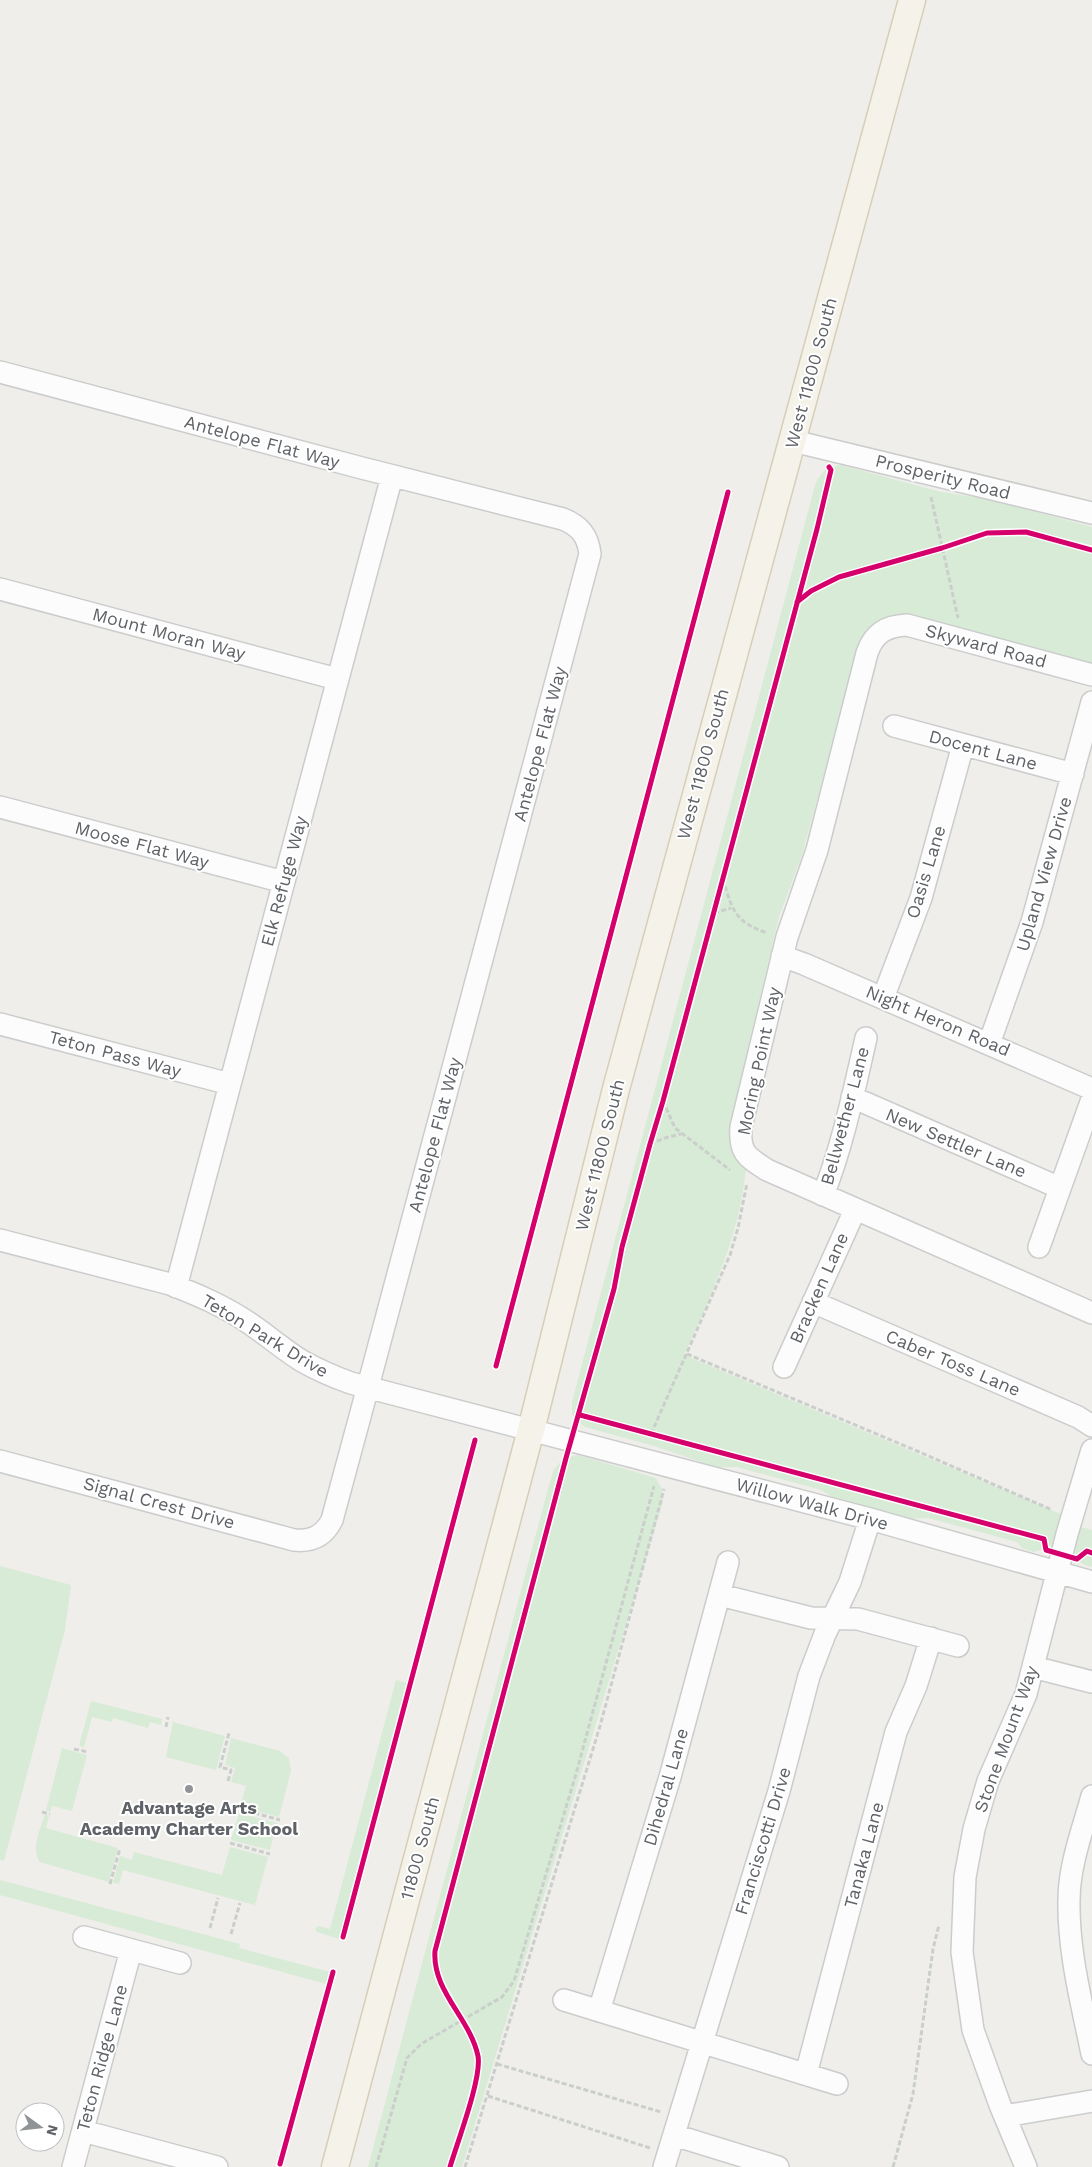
<svg xmlns="http://www.w3.org/2000/svg" width="1092" height="2167" font-family="'Work Sans',sans-serif">
<style>
.green{fill:#d8ebd6}
.lines{fill:none;stroke-linecap:round;stroke-linejoin:round}
.minor-casing{stroke:#cbcccc;stroke-width:24}
.major-casing{stroke:#d7ceb8;stroke-width:29}
.path{stroke:#cacfcc;stroke-width:3;stroke-dasharray:5 2.5;stroke-linecap:butt}
.minor{stroke:#fdfcfc;stroke-width:21}
.major{stroke:#f4f2e9;stroke-width:26}
.cycleway-casing{stroke:#fff;stroke-width:8}
.cycleway{stroke:#d6006c;stroke-width:5}
.poi-dot{fill:#919496;stroke:#fff;stroke-width:2}
.labels{text-anchor:middle;stroke-width:4;stroke-linejoin:round;paint-order:stroke}
.street-label{font-size:18px;fill:#5f6368;stroke:#fff}
.poi-label{font-size:18px;font-weight:bold;fill:#5f6368;stroke:#fff}
</style>
<rect width="100%" height="100%" fill="#efeeea"/>
<path class="green" d="M841 465 941 492 988 499 1092 527V663L910 614C888 613 872 621 861 639L802 855 779 917 729 1128C728 1146 733 1157 746 1169 739 1238 712 1293 684 1355L1063 1515 1055 1541 1048 1548 1033 1552 1022 1548 1017 1542 928 1518 910 1519 834 1498 821 1490 737 1467H716L654 1446 585 1427 575 1419 572 1414V1402L815 485C820 473 827 466 841 465Z
M578 1455 656 1478 662 1489 663 1502 462 2167H368L549 1485 554 1469 565 1457Z
M1081 1527 1092 1530V1567C1068 1563 1076 1544 1081 1527Z
M0 1566 71 1585 65 1630 4 1861 0 1860Z
M396 1680 407 1683 339 1939 317 1932 315 1928 319 1926 330 1929Z
M91 1701 162 1719 161 1725 150 1722 148 1728 113 1718 112 1722 92 1717 84 1747 79 1746Z
M173 1722 225 1736 216 1770 166 1757Z
M231 1738 280 1751 289 1758 291 1771 279 1817 240 1807 246 1786 231 1782 235 1768 225 1765Z
M62 1748 87 1755 72 1811 52 1806 50 1812 46 1810Z
M239 1813 277 1823 270 1850 231 1840Z
M45 1814 49 1816 46 1828 118 1848 109 1882 40 1862C30 1850 41 1828 45 1814Z
M230 1847 268 1857 255 1905 123 1870 119 1884 113 1883 120 1856 132 1860 134 1852 222 1875Z
M0 1880 240 1944 239 1948 330 1972 326 1984 0 1895Z"/>
<g class="lines">
<g class="minor-casing">
<path id="minor" d="M0 372 358 467 563 519C580 526 588 536 590 554L362 1409 332 1520C324 1536 311 1542 294 1540L0 1461
M793 441 1092 513
M0 589 337 679
M1092 675 907 625C886 626 874 633 867 653L817 850 787 937 741 1127C739 1153 747 1157 767 1170L1092 1313
M894 726 1073 774
M0 807 284 882
M782 956 804 964 1092 1089
M883 998 921 898 963 745
M0 1024 230 1084
M989 1044 1032 922 1092 702
M852 1097 1060 1188
M823 1195C843 1145 854 1090 866 1038
M0 1240 170 1284C198 1295 224 1306 249 1323 267 1335 284 1350 302 1361 318 1370 334 1377 351 1383L870 1519 1092 1582
M1039 1247 1092 1099
M176 1287 392 476
M813 1302 1078 1417 1092 1426
M784 1367 855 1210
M720 1595 811 1618 858 1619 958 1646
M1033 1667 1092 1682
M1092 1796C1083 1829 1069 1865 1069 1900 1068 1952 1082 2004 1092 2054
M84 1937 180 1963
M564 2000 837 2084
M599 2011 670 1777 728 1562
M806 2074 896 1732 916 1686 931 1638
M1005 2116 1092 2101
M83 2131 217 2167
M674 2135 778 2167
M73 2167 131 1950
M664 2167 779 1791 809 1676 825 1634 850 1582 870 1519
M1026 2167 1000 2105 973 2030 962 1952 965 1877 974 1829 988 1781 1026 1694 1067 1534 1092 1450"/>
</g>
<g class="major-casing">
<path id="major" d="M335 2167 531 1430 616 1089 912 0"/>
</g>
<path class="path" d="M931 497 958 618
M723 879C732 910 735 922 767 933
M714 913 731 908
M663 1101 675 1128 730 1170
M650 1144 665 1138 681 1134
M687 1354 917 1451 1052 1510
M651 1434 730 1255 738 1228 747 1183
M166 1727 168 1717
M74 1749 88 1752
M228 1781 231 1770 220 1767 229 1733
M240 1809 280 1820
M42 1812 50 1814
M230 1843 270 1854
M110 1884 120 1848
M210 1928 218 1898
M231 1934 240 1903
M497 2064 661 2112
M488 2096 650 2148
M376 2167 407 2058 421 2044 502 1997 514 1981 576 1774 654 1486
M465 2167 600 1726 664 1489
M893 2167 913 2094 933 1949 939 1925"/>
<use href="#minor" class="minor"/>
<use href="#major" class="major"/>
<g class="cycleway-casing">
<path id="cycleway" d="M797 602 811 591 839 577 942 548 987 533 1026 532 1092 550
M496 1366 728 492
M580 1415 1044 1539 1046 1550 1077 1559 1087 1551 1092 1553
M343 1937 475 1440
M280 2164 333 1972
M450 2167C457 2143 482 2078 478 2056 470 2018 432 1991 435 1951L566 1458 614 1289 622 1247 650 1144 663 1101 817 529 831 470 829 467"/>
</g>
<use href="#cycleway" class="cycleway"/>
</g>
<circle class="poi-dot" cx="189" cy="1789" r="5"/>
<g class="labels">
<g class="street-label">
<text transform="translate(811 373) rotate(-75)" y="6">West 11800 South</text>
<text transform="translate(262 442) rotate(15)" y="6">Antelope Flat Way</text>
<text transform="translate(943 477) rotate(14)" y="6">Prosperity Road</text>
<text transform="translate(169 634) rotate(15)" y="6">Mount Moran Way</text>
<text transform="translate(986 646) rotate(15)" y="6">Skyward Road</text>
<text transform="translate(540 744) rotate(-75)" y="6">Antelope Flat Way</text>
<text transform="translate(983 750) rotate(15)" y="6">Docent Lane</text>
<text transform="translate(703 764) rotate(-75)" y="6">West 11800 South</text>
<text transform="translate(142 845) rotate(15)" y="6">Moose Flat Way</text>
<text transform="translate(926 872) rotate(-73)" y="6">Oasis Lane</text>
<text transform="translate(1044 874) rotate(-74)" y="6">Upland View Drive</text>
<text transform="translate(284 881) rotate(-75)" y="6">Elk Refuge Way</text>
<text transform="translate(938 1021) rotate(23)" y="6">Night Heron Road</text>
<text transform="translate(115 1054) rotate(15)" y="6">Teton Pass Way</text>
<text transform="translate(759 1061) rotate(-78)" y="6">Moring Point Way</text>
<text transform="translate(845 1116) rotate(-75)" y="6">Bellwether Lane</text>
<text transform="translate(435 1135) rotate(-75)" y="6">Antelope Flat Way</text>
<text transform="translate(956 1143) rotate(23)" y="6">New Settler Lane</text>
<text transform="translate(600 1155) rotate(-76)" y="6">West 11800 South</text>
<text transform="translate(819 1288) rotate(-66)" y="6">Bracken Lane</text>
<text transform="translate(265 1336) rotate(31)" y="6">Teton Park Drive</text>
<text transform="translate(953 1363) rotate(23)" y="6">Caber Toss Lane</text>
<text transform="translate(159 1503) rotate(15)" y="6">Signal Crest Drive</text>
<text transform="translate(812 1504) rotate(15)" y="6">Willow Walk Drive</text>
<text transform="translate(1006 1739) rotate(-70)" y="6">Stone Mount Way</text>
<text transform="translate(666 1787) rotate(-74)" y="6">Dihedral Lane</text>
<text transform="translate(763 1841) rotate(-73)" y="6">Franciscotti Drive</text>
<text transform="translate(420 1848) rotate(-75)" y="6">11800 South</text>
<text transform="translate(864 1855) rotate(-75)" y="6">Tanaka Lane</text>
<text transform="translate(102 2058) rotate(-75)" y="6">Teton Ridge Lane</text>
</g>
<g class="poi-label">
<text x="189" y="1814">Advantage Arts<tspan x="189" dy="21">Academy Charter School</tspan></text>
</g>
</g>
<g transform="translate(40 2127) rotate(105)"><circle r="24" fill="#ffffff" stroke="#bfc1c3"/>
<path d="M0-4L9 19L0 12L-9 19Z" fill="#919496"/>
<text y="-8" font-size="14" font-weight="bold" text-anchor="middle" fill="#5f6368">N</text>
</g>
</svg>
